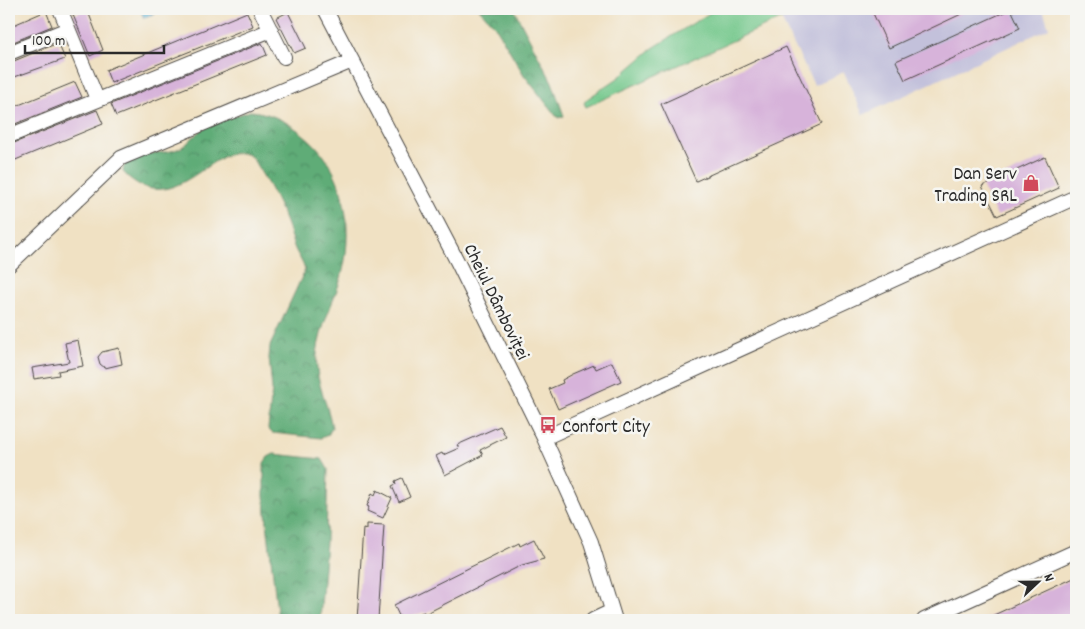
<svg xmlns="http://www.w3.org/2000/svg" width="1085" height="629" font-family="Dekko,sans-serif">
<style>
.industrial{fill:#c3c1db}
.grass{fill:#73c78b;stroke:#4f795b}
.forest{fill:url(#forest-crowns);stroke:#446c51}
.water{fill:url(#water-ripples);stroke:#416e80}
.building{fill:#d7b3da}
.lines{fill:none;stroke-linecap:round;stroke-linejoin:round}
.minor-casing{stroke:#494642;stroke-width:16}
.minor{stroke:#fff;stroke-width:14}
.labels{text-anchor:middle;stroke-width:5;stroke-linejoin:round;paint-order:stroke}
.poi-label{font-size:19px;fill:#2b2b2b;stroke:#f6f6f2;text-anchor:end}
.street-label{font-size:19px;fill:#2b2b2b;stroke:#f6f6f2}
</style>
<defs>
<pattern id="forest-crowns" width="20" height="18" patternUnits="userSpaceOnUse" patternTransform="scale(1.25)"><rect width="20" height="18" fill="#5eac77"/><path d="M2 6a3 3 0 1 1 6 0M12 15a3 3 0 1 1 6 0" fill="none" stroke="#4e8c62"/></pattern>
<pattern id="water-ripples" width="26" height="14" patternUnits="userSpaceOnUse" patternTransform="scale(1.25)"><rect width="26" height="14" fill="#57b0d4"/><path d="M2 4q2-2 4 0t4 0M15 11q2-2 4 0t4 0" fill="none" stroke="#488fac"/></pattern>
</defs>
<rect width="100%" height="100%" fill="#f6f6f2"/>
<filter id="ink" filterUnits="userSpaceOnUse"><feTurbulence type="fractalNoise" baseFrequency=".02" numOctaves="2"/><feDisplacementMap in="SourceGraphic" scale="10" xChannelSelector="R" yChannelSelector="G"/><feConvolveMatrix kernelMatrix="1 2 1 2 8 2 1 2 1" color-interpolation-filters="sRGB"/></filter>
<filter id="wash" filterUnits="userSpaceOnUse"><feTurbulence type="fractalNoise" baseFrequency=".0096" numOctaves="4" result="noise"/><feDisplacementMap in="SourceGraphic" scale="20" xChannelSelector="R" yChannelSelector="G"/><feGaussianBlur stdDeviation="1.12" result="paint"/><feColorMatrix in="noise" values="0 0 0 0 0 0 0 0 0 0 0 0 0 0 0 0 0 1.4 0 .05"/><feComposite in="paint" operator="in"/></filter>
<g filter="url(#wash)">
<rect width="100%" height="100%" fill="#f0e1c3"/>
<path class="industrial" d="M803 9H1043L1049 28 863 115 844 72 814 85 781 19Z"/>
<path class="grass" d="M716 9H803L586 107 584 103 587 99 618 78 653 48Z"/>
<path class="forest" d="M479 9H514L552 82 564 116 558 118 556 116 524 75 495 26Z
M250 111C275 113 295 126 313 143 347 177 354 233 341 278 333 304 320 327 317 354 314 381 328 402 332 428L328 435 321 438 272 433 268 429 272 389 269 358 270 346 305 270C303 262 298 256 295 249 291 240 289 229 285 220 278 202 269 185 259 169 256 165 254 159 250 156 215 135 175 226 123 172 123 150 160 155 175 150 189 146 194 133 206 127 219 119 236 116 250 111Z
M274 454 322 459 328 469 326 542 320 620H278L264 496V463L268 457Z"/>
<path class="water" d="M140 9H165L144 18Z"/>
<g id="blocks">
<path class="building" d="M87 9 103 50 90 56 73 15Z
M871 9H972L889 48Z
M1011 9 1020 28 905 80 896 61Z
M46 11 52 26 11 43 9 27Z
M247 12 253 26 111 83 106 70Z
M288 12 306 48 294 53 276 18Z
M58 43 65 59 9 79V63Z
M262 43 267 55 116 116 111 104Z
M786 47 822 124 696 181 661 104Z
M75 82 82 97 15 124 9 109Z
M97 110 103 124 13 161 9 145Z
M1045 157 1059 188 997 216 982 186Z
M78 340 83 366 58 371 59 375 34 379 32 368 69 362 65 343Z
M119 348 122 364 105 368 100 364 98 357 102 352Z
M612 362 621 381 558 409 549 389 563 383 562 380 573 374 594 365 596 369Z
M500 426 506 437 480 450 483 455 445 475 436 456 442 453 443 455 459 448 457 445Z
M402 478 410 497 399 502 392 486 396 484 395 481Z
M377 490 392 498 383 518 367 511 369 507 367 506 372 493 375 495Z
M367 524 384 525 378 620H357L363 528 367 529Z
M534 539 544 559 522 565 425 614 424 612 401 620 394 605 519 543 520 546Z
M1076 577V620H983Z"/>
</g>
</g>
<g filter="url(#ink)">
<use href="#blocks" fill-opacity="0" stroke="#494642" stroke-width="1"/>
<g class="lines">
<g class="minor-casing">
<path id="minor" d="M60 9 97 99
M260 9 284 57
M325 9 457 261 544 438 591 542 615 620
M9 53 68 29
M9 136 271 30
M9 265 121 158 352 61
M544 438 1076 197
M593 620 612 611
M924 620 1076 551"/>
</g>
<use href="#minor" class="minor"/>
</g>
</g>
<defs>
<g id="shop-bare" transform="scale(1.35)"><path d="M-5-2.5h2.3a2.7 3.5 0 0 1 5.4 0H5L5.5 6h-11ZM-1.5-2.5h3a1.5 2.3 0 0 0-3 0Z" fill="#d1495b" stroke="#f6f6f2" stroke-width="2.5" paint-order="stroke"/></g>
<g id="bus-bare" transform="scale(1.35)"><path d="M-5-6H5V4H4V6H2V4H-2V6H-4V4H-5ZM-3.5-4V0h7V-4ZM-3.5 1.2v1.5H-2V1.2ZM2 1.2v1.5H3.5V1.2Z" fill="#d1495b" stroke="#f6f6f2" stroke-width="2.5" paint-order="stroke"/></g>
</defs>
<g fill-rule="evenodd">
<use href="#shop-bare" x="1031" y="183"/>
<use href="#bus-bare" x="548" y="425"/>
</g>
<g class="labels">
<g class="poi-label">
<text x="1017" y="179">Dan Serv<tspan x="1017" dy="22">Trading SRL</tspan></text>
<text x="562" y="432" text-anchor="start">Confort City</text>
</g>
<g class="street-label">
<text transform="translate(498 301) rotate(64)" y="7">Cheiul Dâmboviței</text>
</g>
</g>
<rect width="1085" height="629" fill="none" stroke="#f6f6f2" stroke-width="30"/>
<g transform="translate(1038 582) rotate(68)" stroke="#f6f6f2" stroke-width="4" paint-order="stroke">
<path d="M0-4L9 19L0 12L-9 19Z" fill="#2b2b2b"/>
<text y="-8" font-size="14" font-weight="bold" text-anchor="middle" fill="#2b2b2b">N</text>
</g>
<path d="M25 45v8h139v-8" fill="none" stroke="#2b2b2b" stroke-width="2.5"/>
<text x="32" y="45" font-size="15" fill="#2b2b2b" stroke="#f6f6f2" stroke-width="4" paint-order="stroke">100 m</text>
</svg>
